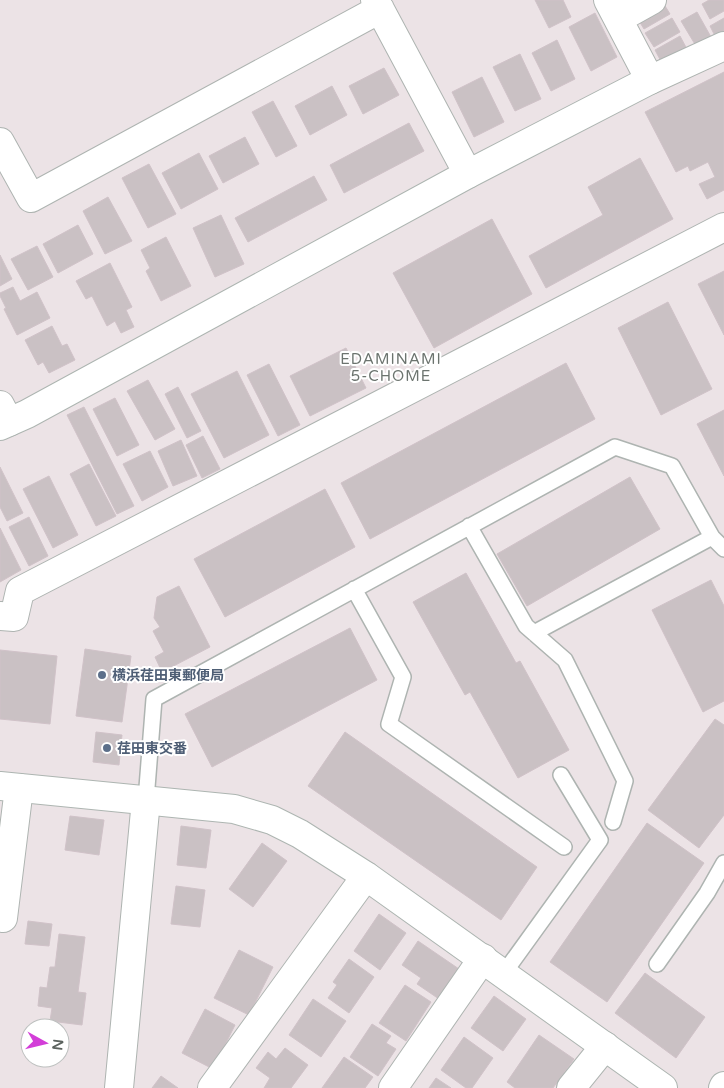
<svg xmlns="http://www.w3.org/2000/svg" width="724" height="1088" font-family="'Varela Round','Noto Sans JP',sans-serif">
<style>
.building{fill:#cac1c4;stroke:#d0c2c8}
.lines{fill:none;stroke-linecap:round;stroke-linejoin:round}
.lane-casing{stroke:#aeb4b1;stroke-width:18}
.street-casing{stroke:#aeb4b1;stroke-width:30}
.secondary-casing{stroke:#adb5b1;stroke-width:30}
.lane{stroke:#fff;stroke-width:15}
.street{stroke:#fff;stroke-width:28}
.secondary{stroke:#fff;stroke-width:28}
.service-dot{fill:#5c6f8a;stroke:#fff;stroke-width:2}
.labels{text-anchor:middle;stroke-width:4;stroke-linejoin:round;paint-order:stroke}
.service-label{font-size:14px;font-weight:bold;fill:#4e5e75;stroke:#fff;text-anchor:start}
.neighbourhood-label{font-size:15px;letter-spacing:1px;fill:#6c746f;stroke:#fff}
</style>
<rect width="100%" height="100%" fill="#ece3e6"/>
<path class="building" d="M535 0H563L571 17 549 28Z
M709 0H724V11L710 19 702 4Z
M662 1 670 14 644 29 636 16Z
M697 12 711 37 696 46 681 21Z
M595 13 617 57 591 71 569 27Z
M672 18 680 32 654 47 645 33Z
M724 18V31L715 36 710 26Z
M680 36 688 51 663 65 655 50Z
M557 40 575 79 551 91 532 53Z
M520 54 541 99 515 111 493 67Z
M384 68 399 95 363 114 349 86Z
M724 72V190L707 199 699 184 715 177 708 162 690 171 688 166 676 172 645 112Z
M482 77 504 122 474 137 452 92Z
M332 86 347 115 310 135 295 106Z
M273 101 297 146 276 157 252 112Z
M409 123 424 151 344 193 330 165Z
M245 137 259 164 223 183 209 156Z
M199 153 218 189 181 209 162 173Z
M640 158 673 219 546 288 529 256 603 215 588 187Z
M149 164 176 214 148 228 122 178Z
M314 176 327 200 248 242 235 218Z
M108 197 132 241 105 254 83 211Z
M221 215 244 264 215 277 193 228Z
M492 219 532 294 434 348 393 273Z
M78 225 93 254 58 273 43 244Z
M166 237 191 286 161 301 146 271 150 268 141 250Z
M37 246 53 277 28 290 11 259Z
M0 255 12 279 0 286Z
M110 263 132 307 126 310 134 327 121 333 115 321 107 326 92 296 86 299 76 281Z
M724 271V335L698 284Z
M13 287 20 301 37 292 50 318 17 335 4 309 6 308 0 296V293Z
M668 302 712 389 661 415 618 328Z
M52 326 62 346 67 344 75 360 49 373 43 362 38 365 25 340Z
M346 348 366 388 310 416 290 376Z
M566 363 595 419 370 539 341 483Z
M269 364 300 425 278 436 247 375Z
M237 371 269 435 224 458 191 394Z
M148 380 175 429 155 440 127 391Z
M178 387 201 431 187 438 165 394Z
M115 398 139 445 117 456 93 409Z
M84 407 134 506 117 514 67 415Z
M724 410V476L697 424Z
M203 436 220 469 202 478 186 445Z
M181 440 197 476 173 486 158 451Z
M150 451 168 487 142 501 123 464Z
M89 464 116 516 96 526 70 474Z
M0 467 23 513 7 521 0 507Z
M49 476 78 535 53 548 23 489Z
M630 477 660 529 527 606 497 554Z
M325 489 355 547 225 617 194 559Z
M29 517 48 556 29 566 9 527Z
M0 528 21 570 0 582Z
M466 573 516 663 520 661 569 750 518 778 470 692 465 695 413 602Z
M711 580 724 606V701L703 712 652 610Z
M179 586 210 647 162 672 155 657 164 652 153 631 160 627 154 618 157 597Z
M350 628 377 680 212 767 185 714Z
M85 649 131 656 122 722 76 716Z
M0 650 57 656 50 724 0 719Z
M715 719 724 725V815L699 848 648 810Z
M96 732 122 735 119 765 93 762Z
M345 732 537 867 501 920 308 786Z
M70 816 104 820 99 855 65 850Z
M647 823 704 863 607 1002 550 962Z
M181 826 211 830 206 868 177 865Z
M262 843 287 861 253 907 229 889Z
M176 886 205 890 200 927 171 924Z
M379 914 406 933 380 970 354 951Z
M28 921 52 924 49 946 25 944Z
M59 934 85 937 78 992 86 993 82 1025 50 1021 52 1008 38 1006 40 987 47 988 50 967H55Z
M418 941 459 969 439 999 417 984 421 978 402 965Z
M239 950 273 967 249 1015 214 998Z
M349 959 374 977 349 1013 328 998 337 985 333 982Z
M645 973 705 1017 676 1058 615 1013Z
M405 985 431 1002 406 1041 379 1023Z
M494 996 526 1019 503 1051 471 1028Z
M313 999 346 1021 321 1057 289 1035Z
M205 1009 235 1025 213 1069 182 1053Z
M372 1024 391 1036 386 1043 396 1049 378 1076 350 1057Z
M539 1035 574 1059 553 1088H515L507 1082Z
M464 1037 493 1058 472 1088H466L441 1070Z
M285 1048 308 1065 291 1088H264L270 1078 256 1068 268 1052 276 1059Z
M344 1057 373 1077 365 1088H322Z
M161 1076 178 1088H152Z
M436 1078 451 1088H429Z"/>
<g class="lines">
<g class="lane-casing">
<path id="lane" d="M469 526 526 626 565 660 625 781 613 822
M354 589 403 677 389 724 564 847
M534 633 712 537
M146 800 154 699 615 447 672 466 712 537 724 549
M657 964 707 893 724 863
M504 973 600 840 561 775"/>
</g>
<g class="street-casing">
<path id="street" d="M375 0 468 174
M608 0 650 80 724 46
M618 19 652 0
M0 142 31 198 380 9
M0 405 9 422
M0 616 14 617 20 591 724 227
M0 917 3 918 19 788
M119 1088 146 800
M212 1088 366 876
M393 1088 483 958
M571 1088 605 1046"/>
</g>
<g class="secondary-casing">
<path id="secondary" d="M0 426 27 414 468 174 650 80
M0 786 234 809 272 820 300 834 366 876 663 1088
M723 1088 724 1086"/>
</g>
<use href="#lane" class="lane"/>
<use href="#street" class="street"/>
<use href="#secondary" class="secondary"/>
</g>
<g class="service-dot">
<circle cx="102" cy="675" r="5"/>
<circle cx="107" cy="748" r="5"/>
</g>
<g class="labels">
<g class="service-label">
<text x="112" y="680">横浜荏田東郵便局</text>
<text x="117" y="753">荏田東交番</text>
</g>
<g class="neighbourhood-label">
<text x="391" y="364">EDAMINAMI<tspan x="391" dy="17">5-CHOME</tspan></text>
</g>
</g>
<g transform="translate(45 1043) rotate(98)"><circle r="24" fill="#ffffff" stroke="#bdc0bf"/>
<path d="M0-4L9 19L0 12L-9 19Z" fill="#d33ed8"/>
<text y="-8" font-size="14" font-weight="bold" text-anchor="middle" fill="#5b625e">N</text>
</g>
</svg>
